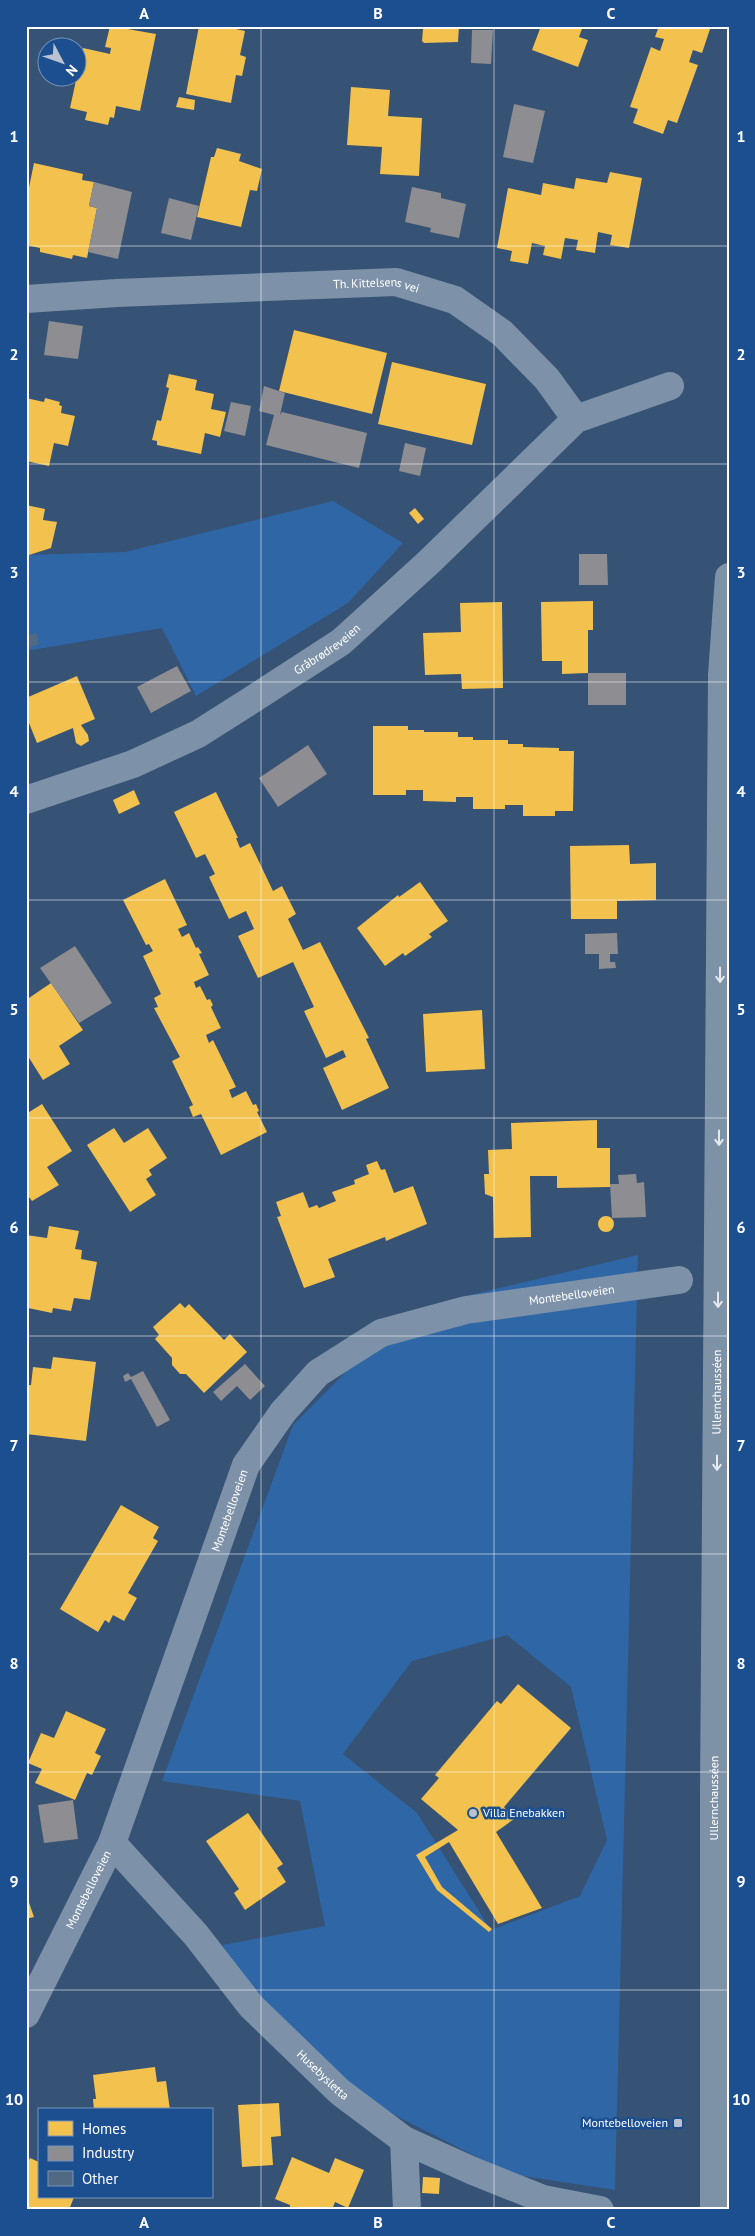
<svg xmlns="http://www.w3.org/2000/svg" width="755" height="2236" font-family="'PT Sans',sans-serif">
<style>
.green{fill:#2f66a5;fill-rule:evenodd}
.homes{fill:#f2c14e}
.industry{fill:#8d8d92}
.building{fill:#526984}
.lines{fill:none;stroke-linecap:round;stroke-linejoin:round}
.street{stroke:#7d92a8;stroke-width:28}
.highway{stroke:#7e92a7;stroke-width:28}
.oneway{stroke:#e5e9ed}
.grid{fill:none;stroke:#fff;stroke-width:1;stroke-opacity:0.55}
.poi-dot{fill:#b9c2ce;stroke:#1b4f8f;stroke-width:2}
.labels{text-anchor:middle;stroke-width:5;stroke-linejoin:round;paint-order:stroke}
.street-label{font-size:12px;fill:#fff;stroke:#1b4f8f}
.poi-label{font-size:12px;fill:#fff;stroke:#1b4f8f;text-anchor:start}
.neatline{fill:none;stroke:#fff;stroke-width:2}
.grid-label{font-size:16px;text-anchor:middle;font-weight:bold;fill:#fff}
</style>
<rect width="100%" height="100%" fill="#365274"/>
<path class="green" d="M333 501 403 543 348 603 196 696 162 628 26 651V555L125 552Z
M638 1255 615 2190 510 2174 371 2103 273 2019 222 1945 325 1926 300 1801 162 1781 293 1425 374 1344 457 1298ZM507 1635 571 1687 607 1840 580 1896 491 1930 417 1813 343 1754 412 1661Z"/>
<path class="homes" d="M110 26 156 34 140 111 116 106 114 118 110 117 108 125 85 120 87 112 70 108 83 48 110 54 111 48 105 47Z
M199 26H222L245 31 240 55 246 57 242 76 236 75 231 103 186 94Z
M410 26H459L458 42 424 43 422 41 423 29Z
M541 26H583L579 37 588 40 578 67 532 50Z
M659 26H711L702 53 693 50 689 62 698 65 677 123 668 120 663 134 633 123 638 109 630 107 651 47 660 51 664 39 655 37Z
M351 87 390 90 388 116 422 118 419 176 380 174 382 147 347 145Z
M179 97 195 100 194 110 176 107Z
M217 148 241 154 239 161 262 169 257 191 250 190 241 227 197 217 211 157H214Z
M34 163 83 174 82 180 94 182 89 206 97 208 87 258 73 255 72 259 40 252V248L26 245V202Z
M610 172 642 178 629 248 610 245 612 235 598 232 595 253 576 250 578 240 565 238 561 259 543 255 545 246 532 243 528 264 510 261 512 251 497 248 508 188 541 195 543 183 574 189 576 178 607 183Z
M294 330 387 353 372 414 279 391Z
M392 362 486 384 472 445 378 424Z
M169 374 197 380 195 390 214 394 211 409 226 412 220 437 205 433 201 454 157 445V441L152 440 157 420 161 421 169 388 166 387Z
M26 398 44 402 45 398 60 402 59 405 62 406 61 413 75 416 68 446 54 443 49 466 26 461Z
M26 505 45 509 43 520 57 522 51 548 26 556Z
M415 508 424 519 418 524 409 513Z
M593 601V630H588V673L562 674V661H542L541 602Z
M502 602 503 688 462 689 461 674 425 675 423 633 461 632 460 603Z
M77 676 95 719 81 725 88 735 89 741 81 746 76 743 73 728 37 743 29 723 26 724V698Z
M373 726H408V730H424V732H458V737H473V740H508V744H523V747L559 748V751H574L573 811H555V816H523V805H505V809H473V797H456V802L423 801V790H406V795H373Z
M134 790 140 804 119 814 113 800Z
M216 792 238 838H236L240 848 250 843 273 891 282 886 296 914 288 919 303 950 320 942 369 1038 366 1039 389 1088 342 1110 323 1068 346 1057 343 1050 326 1058 304 1011 314 1007 293 962 258 978 238 936 254 929 246 911 229 919 209 877 215 874 205 854 196 858 174 812Z
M629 845 630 864 656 863V900L617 901V919H571L570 846Z
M165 879 187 925 178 929 182 937 189 933 196 948 198 947 202 953 199 954 209 975 194 982 196 988 200 986 207 1000 210 999 213 1005 211 1007 221 1028 206 1035 209 1043 213 1040 236 1087 229 1090 232 1098 246 1091 253 1105 256 1104 259 1111 257 1112 267 1132 221 1155 201 1114 193 1117 189 1107 193 1105 172 1061 180 1057 154 1008 158 1007 154 998 161 994 143 956 153 951 149 944 146 945 123 900Z
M420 882 448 921 429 934 432 937 405 956 403 953 385 966 357 928 398 895 399 897Z
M51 983 83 1030 59 1046 70 1064 43 1080 26 1053V1000Z
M482 1010 485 1069 426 1072 423 1014Z
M42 1104 72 1151 47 1167 59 1185 32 1201 26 1193V1114Z
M597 1120V1148H610V1187L557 1188V1176H530L531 1237 494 1238 493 1197 485 1194 484 1174H489L488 1150 512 1149 511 1123Z
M114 1128 124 1143 148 1128 167 1158 149 1170 152 1175 146 1179 156 1195 130 1212 87 1145Z
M377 1161 381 1170 385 1169 394 1193 413 1186 427 1224 386 1241 385 1237 328 1259 335 1277 304 1288 277 1217 281 1216 276 1202 303 1192 309 1208 317 1205 319 1208 336 1201 332 1192 355 1184 354 1180 369 1174 366 1165Z
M598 1224a8 8 0 1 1 16 0a8 8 0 1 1-16 0Z
M49 1226 79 1231 75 1249 82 1250 81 1259 97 1262 90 1300 74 1298 71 1311 53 1308 52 1313 28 1308 29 1304 26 1303V1235L47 1238Z
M180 1303 185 1308 189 1304 224 1340 230 1334 247 1352 204 1393 186 1374H180L172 1365V1358L155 1339 159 1335 153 1327Z
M53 1357 96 1362 86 1441 26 1434V1385H31L33 1367 51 1369Z
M121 1505 159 1527 153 1538 158 1541 128 1593 137 1598 124 1621 113 1615 109 1623 105 1620 98 1632 60 1609Z
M518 1684 571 1728 504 1807 514 1819 496 1832 542 1908 498 1924 449 1842 425 1857 442 1887 492 1929 489 1932 437 1890 416 1855 458 1830 421 1799 439 1778 435 1775 497 1701 501 1704Z
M66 1711 106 1729 95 1753 101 1756 92 1775 87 1773 75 1800 35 1783 42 1769 28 1763 41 1733 54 1738Z
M248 1813 283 1864 277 1868 286 1882 245 1910 234 1893 239 1889 206 1841Z
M26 1894 34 1917 26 1919Z
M155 2067 157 2082 166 2081 170 2110H94L93 2099H96L93 2075Z
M279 2103 281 2136 271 2137 273 2165 242 2167 238 2105Z
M292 2157 329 2173 335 2158 364 2170 348 2208 335 2202 332 2210H290V2205L275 2199Z
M30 2158 39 2162V2197H74L69 2210H26V2166Z
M423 2177 440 2178 439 2194 422 2193Z"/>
<path class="industry" d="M472 30H493L491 64 471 63Z
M514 104 545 111 533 163 503 157Z
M94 182 132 192 118 259 88 252 97 208 89 206Z
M412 187 441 193V198L466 204 459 238 430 232 431 228 405 222Z
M169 198 199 206 191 240 161 233Z
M49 321 83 326 78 359 44 355Z
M264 386 285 393 280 415 282 412 367 433 359 468 266 445 274 415 259 411Z
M231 402 251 406 245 436 224 431Z
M405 443 426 448 420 476 399 471Z
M579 554H607L608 585H579Z
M177 666 191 691 151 713 137 687Z
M588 673H626V705H588Z
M308 745 327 774 278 807 259 778Z
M617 933 618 954H610V962H615L616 968 599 969V954H585V934Z
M75 946 112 1003 79 1023 40 968Z
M636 1174 637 1183 644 1182 646 1217 612 1218 610 1184H619L618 1175Z
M245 1364 265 1386 250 1400 237 1386 221 1401 213 1392Z
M143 1371 170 1420 157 1427 131 1379 125 1382 123 1376 128 1373 131 1377Z
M73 1800 78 1839 44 1843 38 1805Z"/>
<path class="building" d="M36 633 39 644 28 648 26 636Z"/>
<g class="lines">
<g class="street">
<path id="s1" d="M26 299 117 293 396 282 455 300 502 333 547 379 576 419"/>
<path id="s2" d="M26 800 133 764 198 734 250 701 341 642 429 562 576 419 670 386"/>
<path id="s3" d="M112 1843 196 1935 251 2006 340 2092 404 2140 473 2171 543 2199 600 2210"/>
<path id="s4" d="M26 2014 112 1843 246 1465 283 1412 318 1373 381 1333 466 1310 679 1280"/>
<path d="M404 2140 407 2210"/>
</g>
<path class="highway" id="s5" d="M714 2210V1793L722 675 729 577"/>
</g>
<defs><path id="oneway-shaft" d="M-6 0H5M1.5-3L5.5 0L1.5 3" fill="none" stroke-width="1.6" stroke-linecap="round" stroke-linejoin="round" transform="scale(1.25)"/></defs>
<g class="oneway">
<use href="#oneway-shaft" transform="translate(720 975) rotate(90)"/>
<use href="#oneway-shaft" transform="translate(719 1138) rotate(90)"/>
<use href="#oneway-shaft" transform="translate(718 1300) rotate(90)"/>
<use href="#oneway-shaft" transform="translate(717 1463) rotate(90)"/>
</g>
<path class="grid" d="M261 26V2210M494 26V2210M26 246H729M26 464H729M26 682H729M26 900H729M26 1118H729M26 1336H729M26 1554H729M26 1772H729M26 1990H729"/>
<g class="poi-dot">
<circle cx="473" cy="1813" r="5"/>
<rect x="673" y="2118" width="10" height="10" rx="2.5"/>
</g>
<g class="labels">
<g class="street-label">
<text dy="4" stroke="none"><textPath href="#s1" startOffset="351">Th. Kittelsens vei</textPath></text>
<text dy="4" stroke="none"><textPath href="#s2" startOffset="339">Gråbrødreveien</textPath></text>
<text dy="4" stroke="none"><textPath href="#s4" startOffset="979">Montebelloveien</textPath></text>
<text dy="4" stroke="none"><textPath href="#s5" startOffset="818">Ullernchausséen</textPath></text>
<text dy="4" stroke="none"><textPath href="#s4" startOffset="544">Montebelloveien</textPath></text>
<text dy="4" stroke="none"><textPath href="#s5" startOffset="412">Ullernchausséen</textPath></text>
<text dy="4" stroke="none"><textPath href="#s4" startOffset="139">Montebelloveien</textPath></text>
<text dy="4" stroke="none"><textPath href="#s3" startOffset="314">Husebysletta</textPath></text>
</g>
<g class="poi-label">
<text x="483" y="1817">Villa Enebakken</text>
<text x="668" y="2127" text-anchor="end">Montebelloveien</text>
</g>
</g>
<rect width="755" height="2236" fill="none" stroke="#1b4f8f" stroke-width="55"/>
<rect x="38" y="2108" width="175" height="90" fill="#1b4f8f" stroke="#7695bc"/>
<rect x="48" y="2121" width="25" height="15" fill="#f2c14e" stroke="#7695bc"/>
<text x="82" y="2134" font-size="15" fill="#ffffff">Homes</text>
<rect x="48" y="2146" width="25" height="15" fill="#8d8d92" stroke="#7695bc"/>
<text x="82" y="2158" font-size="15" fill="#ffffff">Industry</text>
<rect x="48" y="2171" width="25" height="15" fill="#526984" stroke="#7695bc"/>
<text x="82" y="2184" font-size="15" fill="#ffffff">Other</text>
<g transform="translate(62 62) rotate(131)"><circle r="24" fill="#1b4f8f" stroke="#7695bc"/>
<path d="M0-4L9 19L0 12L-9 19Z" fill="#b9c2ce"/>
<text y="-8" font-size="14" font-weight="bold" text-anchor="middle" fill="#ffffff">N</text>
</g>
<rect x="28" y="28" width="700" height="2180" class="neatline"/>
<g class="grid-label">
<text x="144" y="19">A</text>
<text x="378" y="19">B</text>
<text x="611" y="19">C</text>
<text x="14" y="142">1</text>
<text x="741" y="142">1</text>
<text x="14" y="360">2</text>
<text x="741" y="360">2</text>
<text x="14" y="578">3</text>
<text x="741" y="578">3</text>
<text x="14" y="797">4</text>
<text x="741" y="797">4</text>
<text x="14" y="1015">5</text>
<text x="741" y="1015">5</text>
<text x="14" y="1233">6</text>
<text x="741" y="1233">6</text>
<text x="14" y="1451">7</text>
<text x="741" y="1451">7</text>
<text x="14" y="1669">8</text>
<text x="741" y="1669">8</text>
<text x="14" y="1887">9</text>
<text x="741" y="1887">9</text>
<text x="14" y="2105">10</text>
<text x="741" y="2105">10</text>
<text x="144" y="2228">A</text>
<text x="378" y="2228">B</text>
<text x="611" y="2228">C</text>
</g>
</svg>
